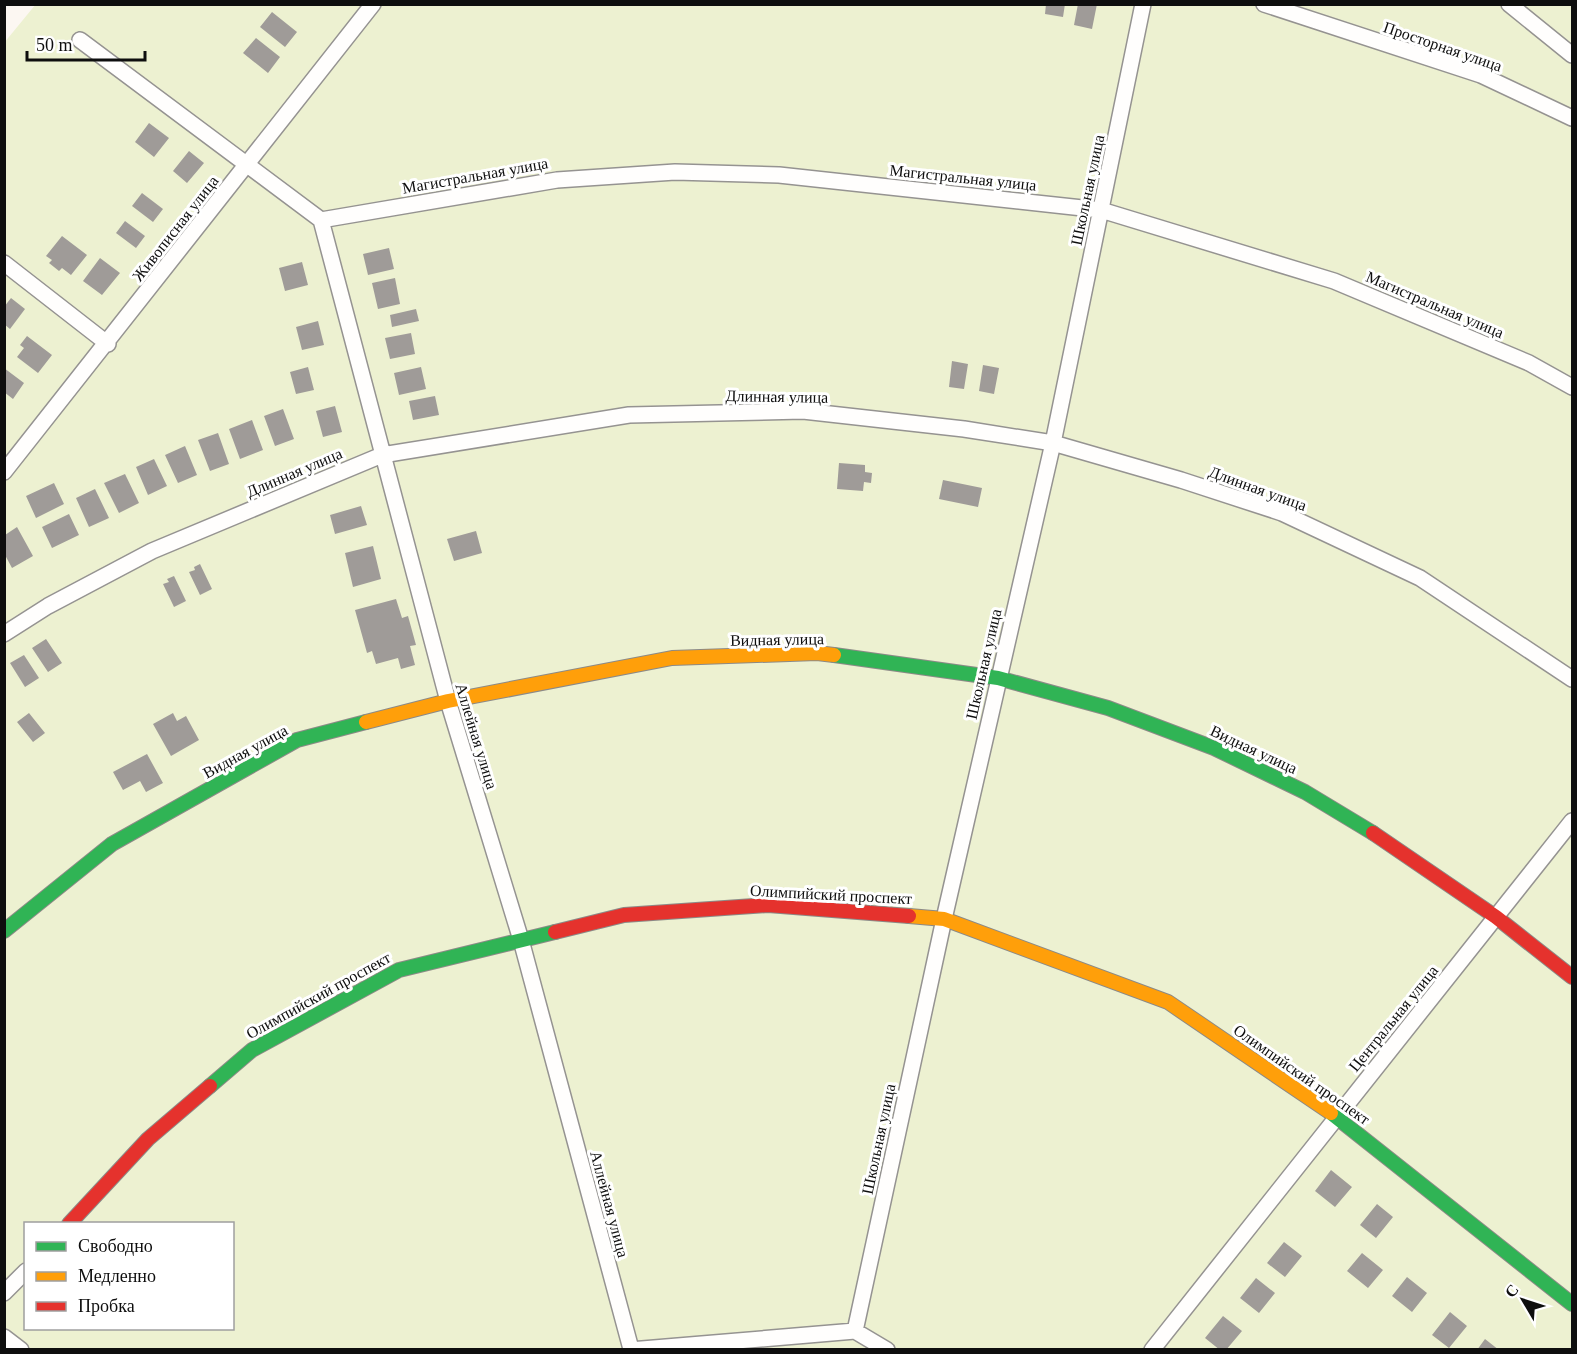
<svg xmlns="http://www.w3.org/2000/svg" width="1577" height="1354" font-family="Georgia,serif">
<style>
.green{fill:#edf1d1;fill-rule:evenodd}
.building{fill:#9f9b98}
.lines{fill:none;stroke-linecap:round;stroke-linejoin:round}
.street-casing{stroke:#959391;stroke-width:18}
.fast-casing{stroke:#8c8a87;stroke-width:16}
.slow-casing{stroke:#8c8a87;stroke-width:16}
.jam-casing{stroke:#8c8a87;stroke-width:16}
.street{stroke:#fffefd;stroke-width:15}
.fast{stroke:#30b455;stroke-width:14}
.slow{stroke:#ff9f0a;stroke-width:14}
.jam{stroke:#e5322d;stroke-width:14}
.labels{text-anchor:middle;stroke-width:6;stroke-linejoin:round;paint-order:stroke}
.street-label{font-size:16px;fill:#0e0e0e;stroke:#fff}
</style>
<rect width="100%" height="100%" fill="#fcf7f2"/>
<path class="green" d="M36 4 1572 5V1349H5L4 43ZM26 1224H232V1328H26Z"/>
<path class="building" d="M1046 4H1065L1063 17 1045 14Z
M1078 4H1097L1092 29 1074 25Z
M272 12 297 32 285 47 260 27Z
M256 38 280 57 268 73 243 53Z
M149 123 169 138 154 157 135 142Z
M189 151 204 163 187 183 173 171Z
M142 193 163 209 153 222 132 206Z
M125 221 145 236 136 248 116 233Z
M62 236 87 255 71 275 62 268 59 271 49 263 52 260 46 256Z
M389 248 394 269 368 275 363 254Z
M100 258 120 273 102 295 83 281Z
M302 262 308 285 285 291 279 268Z
M395 278 400 304 378 309 372 283Z
M11 298 25 309 10 329 4 324V307Z
M416 309 419 321 392 327 390 315Z
M318 321 324 345 302 350 296 327Z
M411 333 415 354 390 359 385 338Z
M27 336 52 355 38 373 17 357 24 348 20 345Z
M952 361 968 364 964 389 949 387Z
M983 365 999 368 994 394 979 391Z
M308 367 314 390 296 394 290 372Z
M421 367 426 389 399 395 394 373Z
M4 368 24 383 13 399 4 392Z
M435 396 439 415 413 420 409 401Z
M335 406 342 432 323 437 316 411Z
M283 409 294 439 275 446 264 416Z
M252 420 263 450 240 459 229 429Z
M218 433 229 464 210 471 198 440Z
M185 446 197 475 178 483 165 455Z
M154 459 167 486 148 495 136 467Z
M839 463 865 465V472L872 473 871 483 864 482 863 491 837 489Z
M125 474 139 503 119 513 104 483Z
M943 480 982 488 978 507 939 499Z
M54 483 64 504 36 518 26 496Z
M95 489 109 518 89 527 76 498Z
M361 506 367 525 335 534 330 515Z
M69 514 79 535 52 548 42 527Z
M17 527 33 556 12 568 5 555V535Z
M476 531 482 553 454 561 447 539Z
M373 546 381 579 353 587 345 553Z
M200 564 212 589 200 595 189 572 195 570 194 567Z
M174 576 186 601 174 607 163 584 169 582 167 579Z
M396 599 402 618 408 616 416 645 410 646 415 665 401 669 398 658 376 664 372 651 367 653 355 610Z
M46 639 62 663 48 672 32 648Z
M24 655 39 678 25 687 10 663Z
M29 713 45 733 33 742 17 722Z
M173 713 177 721 186 716 199 740 171 756 153 724Z
M147 754 163 783 146 792 140 781 123 790 113 772Z
M1331 1170 1352 1187 1335 1207 1315 1191Z
M1377 1204 1393 1217 1376 1238 1360 1225Z
M1284 1242 1302 1256 1285 1277 1267 1263Z
M1362 1253 1383 1270 1368 1288 1347 1271Z
M1407 1277 1427 1293 1412 1312 1392 1296Z
M1256 1278 1275 1293 1259 1313 1240 1298Z
M1450 1312 1467 1326 1449 1348 1432 1335Z
M1223 1316 1242 1331 1226 1350H1220L1205 1338Z
M1485 1339 1499 1350H1477Z"/>
<g class="lines">
<g class="street-casing">
<path id="street" d="M1264 4 1481 75 1572 118
M1509 4 1572 55
M80 40 321 220 448 701 521 940 631 1349
M321 220 557 180 675 172 779 175 1101 210 1334 281 1529 363 1572 387
M4 263 108 344
M4 472 373 4
M4 634 48 606 152 551 382 455 629 415 803 411 964 429 1053 443 1181 480 1282 513 1420 578 1572 679
M4 1293 26 1271
M855 1331 944 919 1053 443 1143 4
M4 1337 21 1350
M630 1350 855 1331 887 1350
M1152 1350 1572 821"/>
</g>
<g class="fast-casing">
<path id="fast" d="M834 655 998 678 1108 708 1214 748 1305 792 1373 833
M4 931 112 844 297 740 366 722
M210 1086 252 1050 399 970 555 932
M1331 1113 1572 1304"/>
</g>
<g class="slow-casing">
<path id="slow" d="M366 722 448 701 672 658 817 653 834 655
M909 916 944 919 1168 1002 1331 1113"/>
</g>
<g class="jam-casing">
<path id="jam" d="M1373 833 1496 917 1572 977
M555 932 624 915 768 905 909 916
M69 1224 148 1139 210 1086"/>
</g>
<use href="#street" class="street"/>
<use href="#fast" class="fast"/>
<use href="#slow" class="slow"/>
<use href="#jam" class="jam"/>
</g>
<g class="labels">
<g class="street-label">
<text transform="translate(1443 46) rotate(19)" y="6">Просторная улица</text>
<text transform="translate(475 175) rotate(-10)" y="6">Магистральная улица</text>
<text transform="translate(963 177) rotate(6)" y="6">Магистральная улица</text>
<text transform="translate(1087 190) rotate(-78)" y="6">Школьная улица</text>
<text transform="translate(175 228) rotate(-52)" y="6">Живописная улица</text>
<text transform="translate(1435 304) rotate(23)" y="6">Магистральная улица</text>
<text transform="translate(777 396) rotate(1)" y="6">Длинная улица</text>
<text transform="translate(294 472) rotate(-23)" y="6">Длинная улица</text>
<text transform="translate(1258 488) rotate(20)" y="6">Длинная улица</text>
<text transform="translate(777 639) rotate(-1)" y="6">Видная улица</text>
<text transform="translate(983 664) rotate(-77)" y="6">Школьная улица</text>
<text transform="translate(477 736) rotate(73)" y="6">Аллейная улица</text>
<text transform="translate(1254 749) rotate(25)" y="6">Видная улица</text>
<text transform="translate(245 751) rotate(-29)" y="6">Видная улица</text>
<text transform="translate(831 894) rotate(3)" y="6">Олимпийский проспект</text>
<text transform="translate(318 995) rotate(-29)" y="6">Олимпийский проспект</text>
<text transform="translate(1393 1018) rotate(-51)" y="6">Центральная улица</text>
<text transform="translate(1302 1074) rotate(35)" y="6">Олимпийский проспект</text>
<text transform="translate(878 1139) rotate(-78)" y="6">Школьная улица</text>
<text transform="translate(610 1204) rotate(75)" y="6">Аллейная улица</text>
</g>
</g>
<rect width="1577" height="1354" fill="none" stroke="#0e0e0e" stroke-width="12"/>
<rect x="24" y="1222" width="210" height="108" fill="#ffffff" stroke="#9f9f9f" stroke-width="1.5"/>
<rect x="36" y="1242" width="30" height="9" fill="#30b455" stroke="#9f9f9f" stroke-width="1.5"/>
<text x="78" y="1252" font-size="18" fill="#0e0e0e">Свободно</text>
<rect x="36" y="1272" width="30" height="9" fill="#ff9f0a" stroke="#9f9f9f" stroke-width="1.5"/>
<text x="78" y="1282" font-size="18" fill="#0e0e0e">Медленно</text>
<rect x="36" y="1302" width="30" height="9" fill="#e5322d" stroke="#9f9f9f" stroke-width="1.5"/>
<text x="78" y="1312" font-size="18" fill="#0e0e0e">Пробка</text>
<g transform="translate(1523 1300) rotate(309)" stroke="#ffffff" stroke-width="4.5" paint-order="stroke">
<path d="M0-4.5L10 22L0 15L-10 22Z" fill="#0e0e0e"/>
<text y="-9" font-size="16" font-weight="bold" text-anchor="middle" fill="#0e0e0e">С</text>
</g>
<path d="M27 51v9h118v-9" fill="none" stroke="#0e0e0e" stroke-width="3"/>
<text x="36" y="51" font-size="18" fill="#0e0e0e" stroke="#ffffff" stroke-width="4.5" paint-order="stroke">50 m</text>
</svg>
